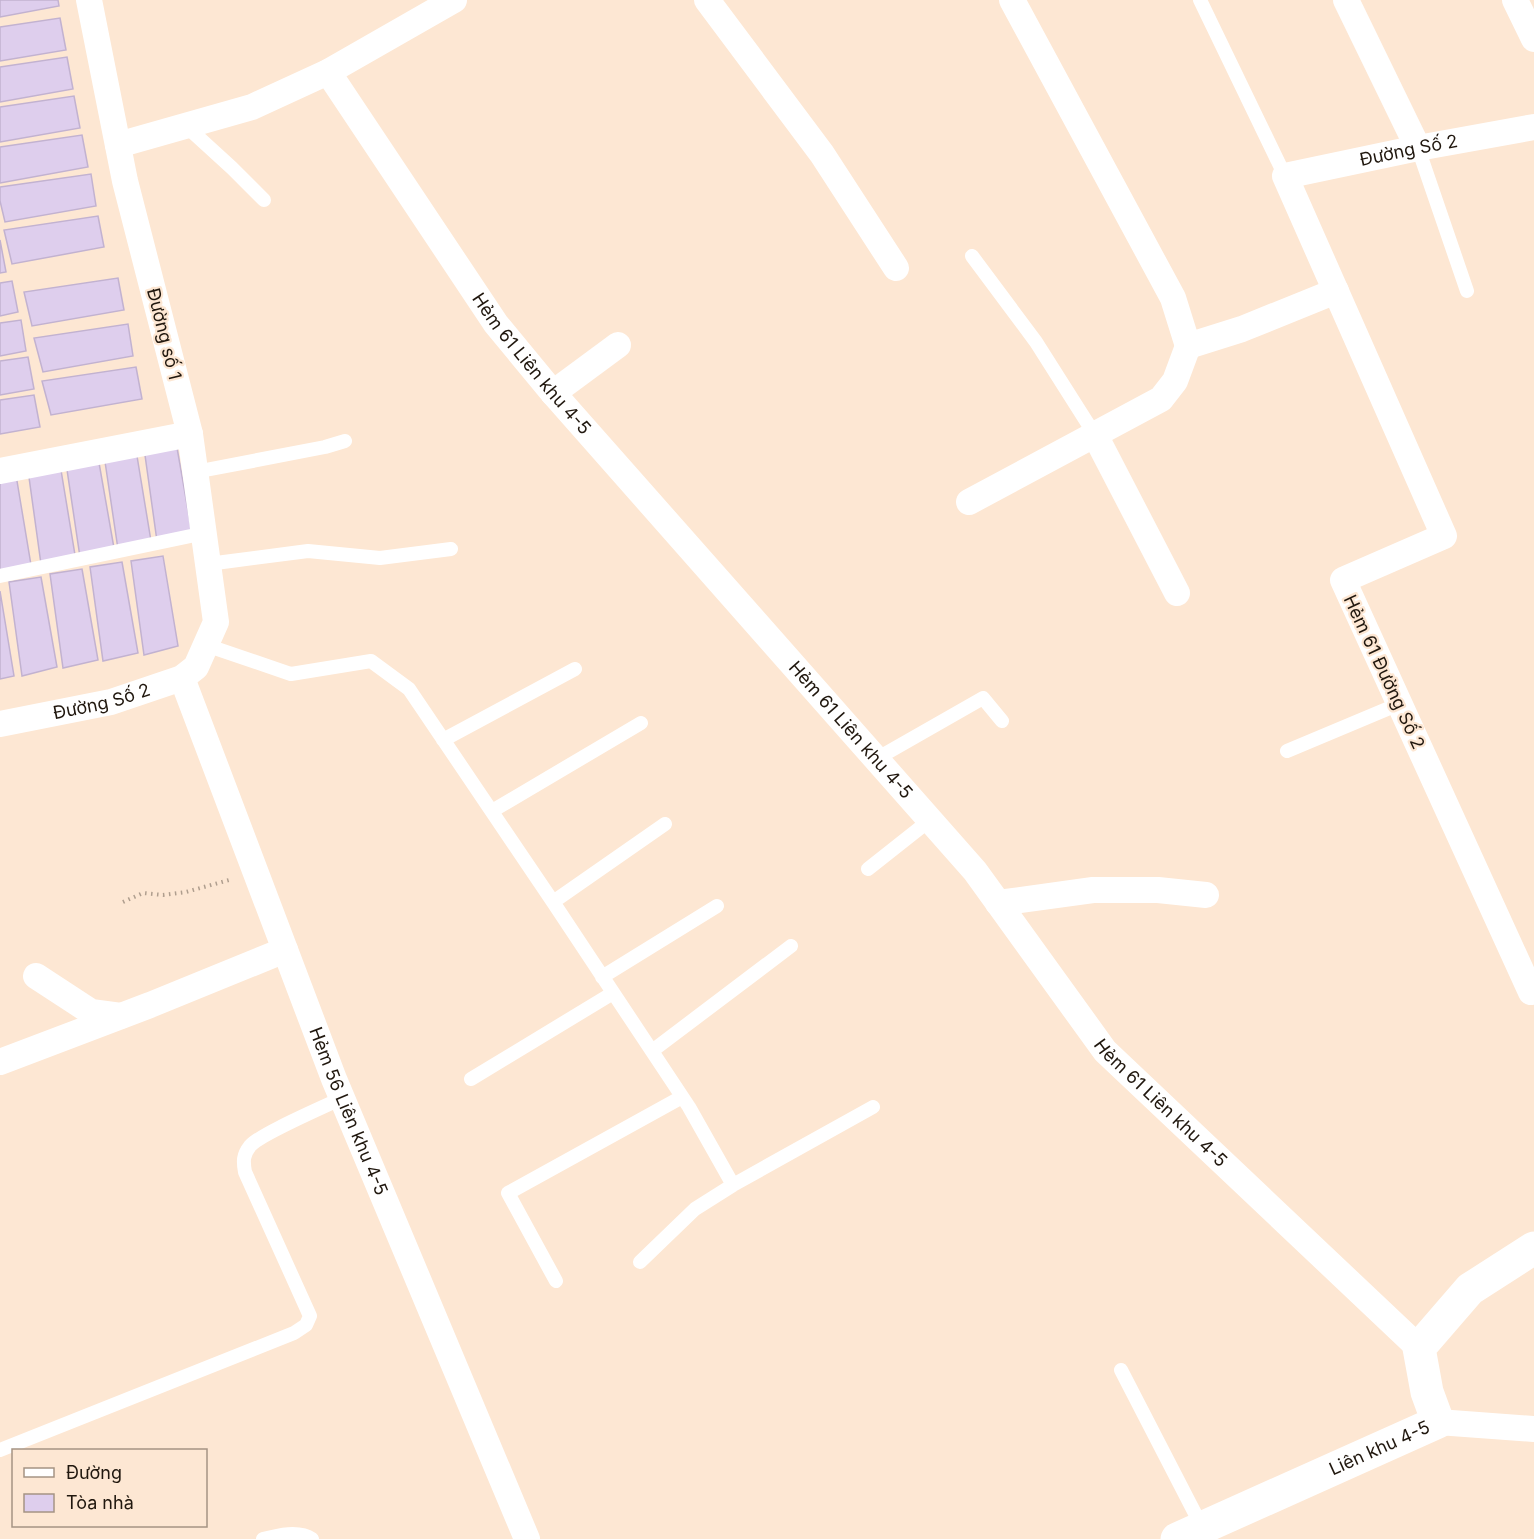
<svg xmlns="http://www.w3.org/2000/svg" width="1534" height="1539" font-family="Inter,sans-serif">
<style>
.building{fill:#deceed;stroke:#c2b2d0;stroke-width:1.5}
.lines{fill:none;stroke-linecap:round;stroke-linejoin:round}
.path{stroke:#af9e8e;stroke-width:4;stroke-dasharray:1.5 4.5;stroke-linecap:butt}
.lane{stroke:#fff;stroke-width:14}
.street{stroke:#fff;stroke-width:26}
.secondary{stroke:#fff;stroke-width:33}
.labels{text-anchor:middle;stroke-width:4.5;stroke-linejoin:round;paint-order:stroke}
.street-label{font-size:18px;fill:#20170e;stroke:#fde7d3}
</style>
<rect width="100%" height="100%" fill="#fde7d3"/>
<path class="building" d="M0 0H58L59 6 0 17Z
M60 18 66 50 0 61V27Z
M67 57 73 89 0 102V67Z
M74 96 80 128 0 142V107Z
M82 135 88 167 0 183V147Z
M91 174 96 206 5 222 0 201V187Z
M98 216 104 247 12 264 4 230Z
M0 240 6 272 0 273Z
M118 278 124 310 32 326 24 292Z
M12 281 18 312 0 316V283Z
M21 320 26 351 0 356V323Z
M128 324 133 356 43 372 34 338Z
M28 357 34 389 0 395V361Z
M136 367 142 399 51 415 42 381Z
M34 395 40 427 0 434V400Z
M176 442 192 533 157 541 144 448Z
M136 450 151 541 118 549 104 455Z
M98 457 114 548 80 557 66 463Z
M60 464 75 555 41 564 28 470Z
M16 475 31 565 0 573V477Z
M163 556 178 646 144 655 131 561Z
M122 562 138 653 103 661 90 567Z
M82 569 98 660 63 668 50 574Z
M41 577 57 667 22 676 9 582Z
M0 591 14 676 0 679Z"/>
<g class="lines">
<path class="path" d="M123 902 143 893 163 895 186 892 229 880"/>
<path class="lane" d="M1200 0 1285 176
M186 126 232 168 264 200
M1418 148 1467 291
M972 256 1036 342 1095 435
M195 472 325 447 345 441
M208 564 308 551 380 558 451 549
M0 576 205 533
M206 645 291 674 371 661 409 689 553 902 689 1107 733 1185
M443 740 575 669
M1287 751 1399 704
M876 759 983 698 1002 721
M492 811 641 723
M868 869 930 820
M553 902 665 824
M602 977 717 906
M652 1051 791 946
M471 1079 613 993
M640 1262 695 1209 733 1185 873 1107
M556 1281 508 1193 682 1097
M1121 1370 1202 1527
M0 1450 294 1333 306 1325 310 1316 245 1172C243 1161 243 1155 250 1146 260 1134 324 1107 342 1098
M263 1539C278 1535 299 1530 312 1539"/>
<g class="street">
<path d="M707 0 822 154 896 268"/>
<path d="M1012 0 1173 298 1188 346 1242 329 1336 291"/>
<path d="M1346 0 1418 148"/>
<path d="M1515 0 1534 39"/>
<path id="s1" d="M328 72 496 324 553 393 975 871 1105 1051 1419 1348"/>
<path d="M118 145 252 107 328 72 454 0"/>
<path d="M553 393 618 345"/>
<path d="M1095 435 1177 593"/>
<path d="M0 471 190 434"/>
<path d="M969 502 1161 399 1175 381 1188 346"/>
<path id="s2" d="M182 678 334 1079 527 1539"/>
<path id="s3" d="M0 724 111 702 182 678 196 667 216 622 190 434 125 181 89 0"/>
<path d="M998 903 1093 890H1158L1206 895"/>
<path d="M36 976 91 1012 121 1016"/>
<path id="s4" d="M1531 992 1343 580 1444 536 1285 176 1418 148 1534 127"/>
<path d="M0 1062 150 1005 285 950"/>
<path d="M1438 1422 1534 1429"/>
</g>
<path class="secondary" id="s5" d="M1177 1539 1438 1422 1427 1392 1419 1348 1470 1289 1534 1248"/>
</g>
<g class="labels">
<g class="street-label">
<text dy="6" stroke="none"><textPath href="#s4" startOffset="1083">Đường Số 2</textPath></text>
<text transform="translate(164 334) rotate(76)" y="6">Đường số 1</text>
<text dy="6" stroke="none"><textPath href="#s1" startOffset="356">Hẻm 61 Liên khu 4-5</textPath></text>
<text transform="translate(1384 672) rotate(65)" y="6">Hẻm 61 Đường Số 2</text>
<text dy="6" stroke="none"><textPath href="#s3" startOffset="104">Đường Số 2</textPath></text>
<text dy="6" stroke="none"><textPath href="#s1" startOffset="842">Hẻm 61 Liên khu 4-5</textPath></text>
<text dy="6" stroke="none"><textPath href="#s1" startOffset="1328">Hẻm 61 Liên khu 4-5</textPath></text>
<text dy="6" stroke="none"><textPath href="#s2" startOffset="464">Hẻm 56 Liên khu 4-5</textPath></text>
<text dy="6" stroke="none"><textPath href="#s5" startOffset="222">Liên khu 4-5</textPath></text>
</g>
</g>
<rect x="12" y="1449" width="195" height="78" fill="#fde7d3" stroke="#a59484" stroke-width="1.5"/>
<rect x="24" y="1468" width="30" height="9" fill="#ffffff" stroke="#a59484" stroke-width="1.5"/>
<text x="66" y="1479" font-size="18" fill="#20170e">Đường</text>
<rect x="24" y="1494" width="30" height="18" fill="#deceed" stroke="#a59484" stroke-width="1.5"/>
<text x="66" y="1509" font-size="18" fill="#20170e">Tòa nhà</text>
</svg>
